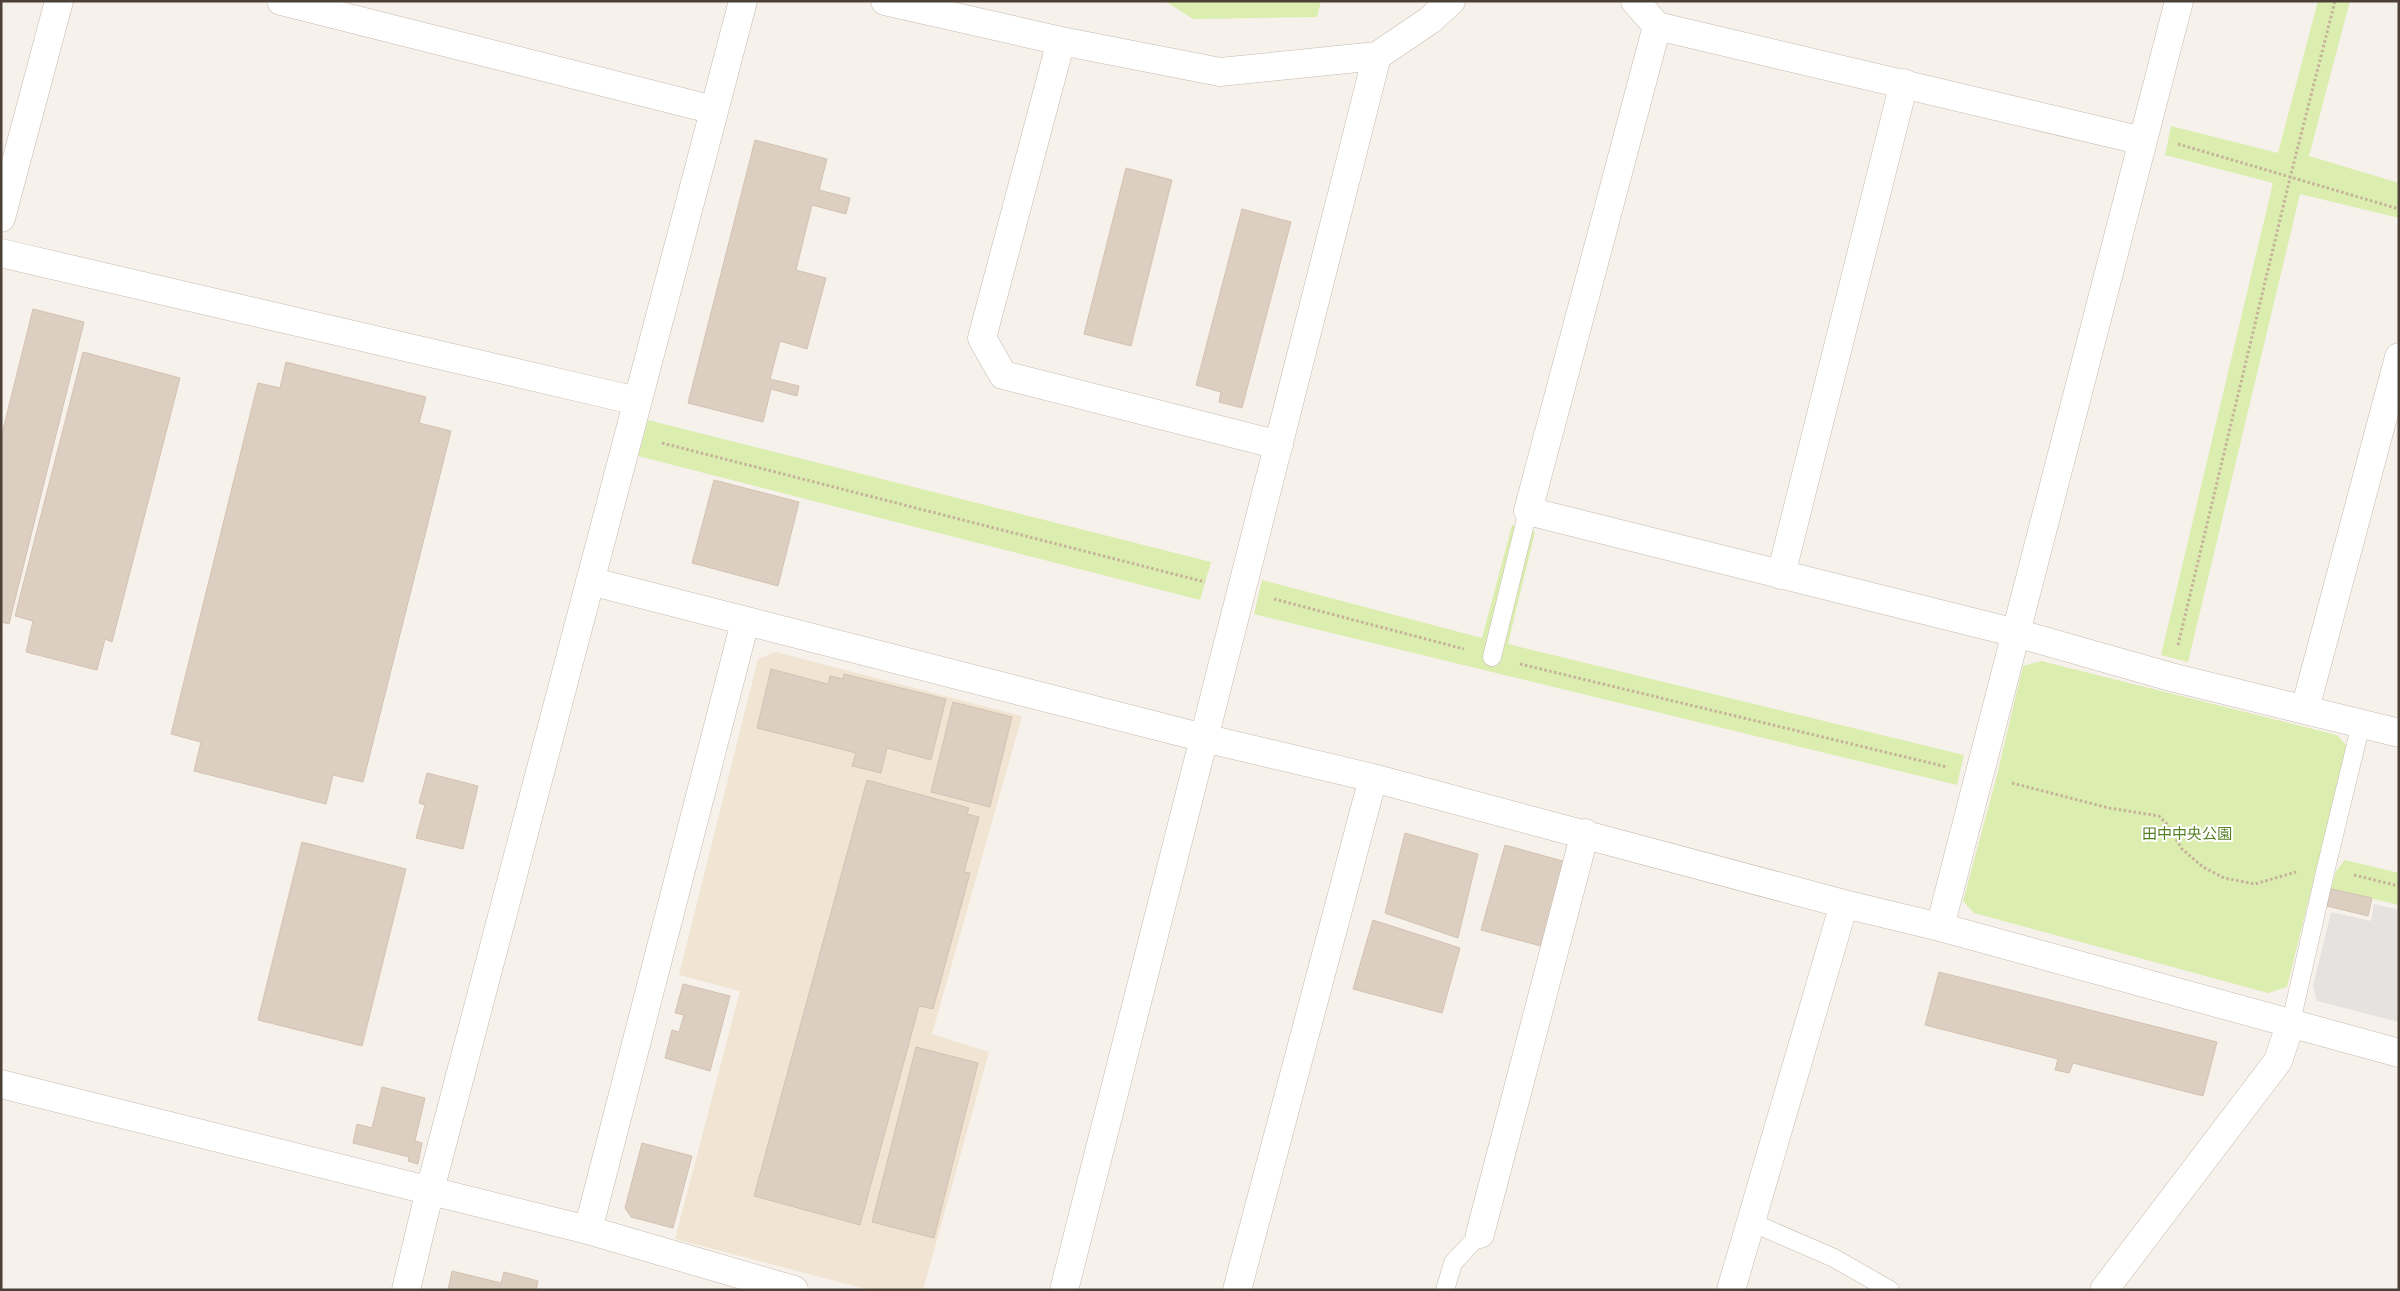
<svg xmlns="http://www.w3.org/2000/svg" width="2400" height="1291" font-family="Rubik,'Noto Sans JP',sans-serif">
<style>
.education{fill:#f1e4d3}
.green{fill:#dbeeb0}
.parking{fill:#e5e2df}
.building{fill:#dccec1;stroke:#d5c1b1}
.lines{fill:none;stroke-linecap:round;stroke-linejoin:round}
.service-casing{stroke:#c6baaf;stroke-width:19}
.minor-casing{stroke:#c6baaf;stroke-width:29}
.tertiary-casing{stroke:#c6baaf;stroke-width:29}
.path{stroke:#c6b19b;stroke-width:3;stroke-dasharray:2.5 2.5;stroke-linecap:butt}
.service{stroke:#fff;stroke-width:18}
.minor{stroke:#fff;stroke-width:28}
.tertiary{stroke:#fff;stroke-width:28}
.labels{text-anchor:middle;stroke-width:4;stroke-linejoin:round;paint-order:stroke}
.park-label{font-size:15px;fill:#547f22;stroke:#fff}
</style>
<rect width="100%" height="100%" fill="#f6f1ea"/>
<path class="education" d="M776 652 1022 716 932 1034 989 1052 923 1290H870L675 1239 740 991 679 975 758 659Z"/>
<path class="green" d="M1165 1H1321L1317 17 1193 19Z
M2318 1H2350L2309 156 2399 183V218L2300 194 2188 662 2161 655 2273 183 2165 155 2171 126 2278 153Z
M648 420 1211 562 1200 600 638 456Z
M1512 525 1535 532 1508 644 1964 755 1957 785 1254 614 1262 580 1482 638Z
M2041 661 2337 735 2347 746 2287 987 2268 993 1974 913 1963 901 1996 779 2023 666Z
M2345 860 2399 873V905L2331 889 2336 871Z"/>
<path class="parking" d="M2374 904 2399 910V1022L2317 1001 2313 986 2331 912 2371 921Z"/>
<path class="building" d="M755 140 827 159 819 190 850 198 846 214 812 205 796 270 826 278 807 349 780 341 770 379 799 386 797 396 771 389 763 422 688 403Z
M1126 168 1172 180 1131 346 1084 334Z
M1242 209 1291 222 1242 408 1219 402 1221 392 1196 385Z
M33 309 84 322 9 624 1 622V438Z
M83 352 180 378 112 642 105 639 97 670 26 652 33 621 15 616Z
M286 362 426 397 419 423 451 431 363 782 333 775 326 804 194 771 201 742 171 734 258 383 280 388Z
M714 480 799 502 778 586 692 563Z
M771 669 828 684 830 676 843 679 844 674 946 699 931 760 887 748 881 773 852 766 856 753 757 728Z
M953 702 1012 717 990 807 931 792Z
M427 773 478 786 463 849 416 838 425 805 419 803Z
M867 780 969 808 967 814 979 817 964 872 970 873 933 1009 919 1006 860 1225 754 1196Z
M1405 833 1478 854 1458 938 1385 913Z
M302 842 406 869 362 1046 258 1020Z
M1505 845 1566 862 1541 946 1481 930Z
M2331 889 2372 898 2368 916 2327 906Z
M1373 920 1460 948 1442 1013 1353 989Z
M1939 972 2217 1042 2203 1096 2073 1063 2069 1073 2055 1070 2058 1059 1925 1025Z
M683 984 730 996 710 1071 665 1058 672 1030 679 1032 684 1015 675 1013Z
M916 1047 978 1063 934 1238 872 1222Z
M382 1087 425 1098 415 1141 422 1143 418 1164 408 1161 409 1157 353 1143 357 1124 372 1128Z
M642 1143 692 1156 673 1228 631 1217 625 1208Z
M452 1271 501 1283 504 1272 538 1281 536 1290H448Z"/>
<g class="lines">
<g class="service-casing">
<path id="service" d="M1492 657 1528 511
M2291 1022 2326 868 2361 724
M1751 1222 1834 1258 1890 1290
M1445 1290 1453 1263 1480 1234"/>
</g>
<g class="minor-casing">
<path id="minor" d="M281 1 714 110
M885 1 1061 41 1220 72 1377 56
M1635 1 1657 26 2143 141
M1657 26 1528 511 2016 633 2171 677 2399 733
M1061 41 982 338 1003 375 1279 445
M1 253 637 401
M1781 575 1904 83
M590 581 1204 738 1373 778 1844 904 1940 927 2399 1053
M2305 709 2399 357
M1940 927 2179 1
M1 1084 588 1230 794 1290
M588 1230 745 622
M1480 1234 1585 833
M406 1290 430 1190 743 1
M1064 1290 1377 56 1430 20 1451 1
M1237 1290 1373 778
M1731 1290 1844 904
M2104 1290 2278 1061 2291 1022"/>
</g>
<g class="tertiary-casing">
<path id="tertiary" d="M1 218 59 1"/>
</g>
<path class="path" d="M2178 144 2399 209
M662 443 1205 582
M1274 599 1464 649
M2178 645 2290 178 2335 1
M1520 664 1947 767
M2012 783 2109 808 2159 816 2167 824 2182 849 2203 867 2224 878 2255 884 2296 872
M2354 875 2399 886"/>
<use href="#service" class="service"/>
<use href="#minor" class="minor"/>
<use href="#tertiary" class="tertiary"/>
</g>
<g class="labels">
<g class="park-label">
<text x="2187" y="839">田中中央公園</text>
</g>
</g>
<rect width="2400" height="1291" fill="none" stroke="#4c4037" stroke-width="5"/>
</svg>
